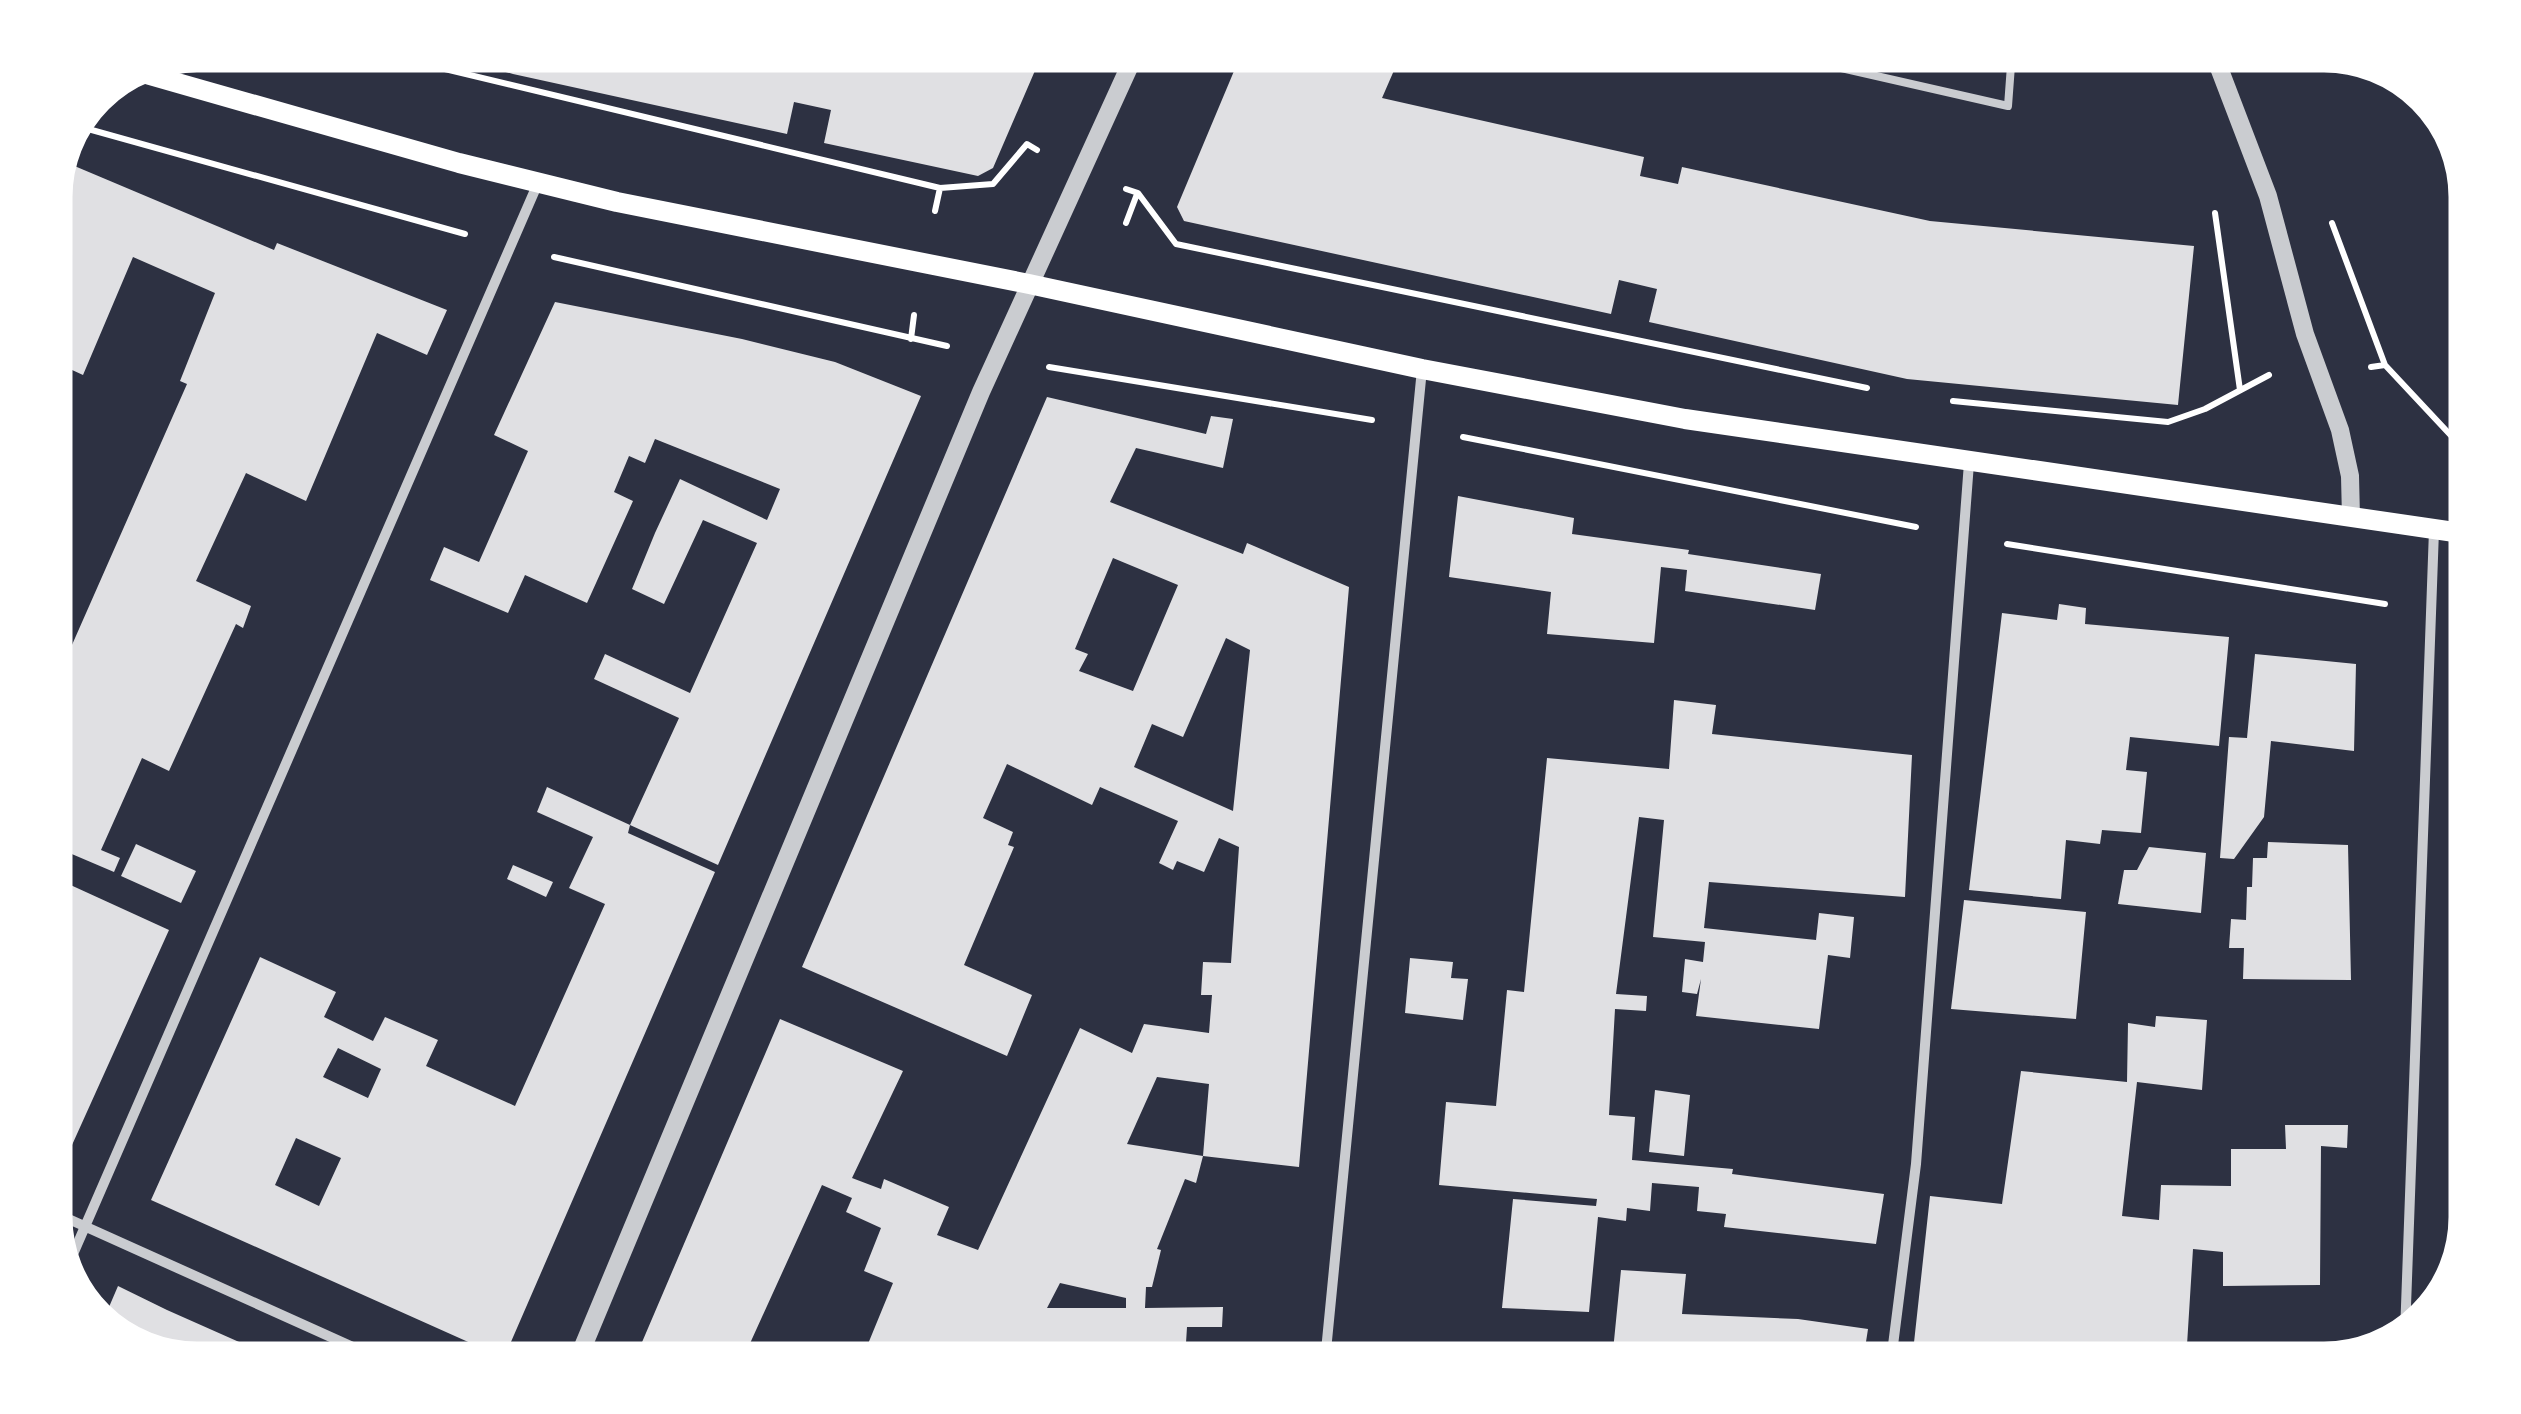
<svg xmlns="http://www.w3.org/2000/svg" width="2521" height="1414" font-family="Raleway,sans-serif">
<style>
.building{fill:#e0e0e3;fill-rule:evenodd}
.lines{fill:none;stroke-linecap:round;stroke-linejoin:round}
.path{stroke:#fff;stroke-width:6}
.service{stroke:#caccd0;stroke-width:8}
.minor{stroke:#caccd0;stroke-width:10}
.tertiary{stroke:#caccd0;stroke-width:18}
.secondary{stroke:#fff;stroke-width:20}
.rim{fill:none;stroke:#fff;stroke-width:5}
</style>
<rect width="100%" height="100%" fill="#2d3142"/>
<path class="building" d="M436 52H1043L993 168 978 176 824 143 831 110 794 102 787 134 513 74Z
M1242 52H1402L1382 98 1644 157 1640 176 1678 184 1682 167 1930 221 2194 246 2178 405 1907 379 1649 322 1657 289 1619 280 1611 314 1184 221 1177 207Z
M65 162 274 250 277 243 447 310 427 355 377 333 306 501 246 473 196 581 251 606 243 628 236 624 169 771 142 758 101 850 120 858 114 872 53 846V746L68 705 53 698V688L187 384 180 381 215 293 133 257 83 375 59 364 53 379V188Z
M555 302 742 339 835 362 921 396 718 865 630 825 679 718 594 679 605 654 690 693 757 543 703 520 664 604 632 589 655 533 680 479 767 520 780 489 655 439 645 463 629 456 614 492 633 501 587 603 525 575 508 613 430 580 444 547 479 562 528 451 494 435Z
M53 386 66 392 53 419Z
M1047 397 1206 434 1211 416 1233 419 1223 468 1136 448 1110 502 1243 554 1247 543 1349 587 1299 1167 1203 1156 1209 1084 1157 1077 1127 1144 1203 1156 1196 1183 1185 1179 1157 1249 1161 1250 1152 1287H1146L1145 1308 1223 1307 1222 1327H1187L1186 1343 1282 1347 1281 1361H861L893 1283 864 1271 881 1228 846 1212 852 1198 822 1185 742 1361H634L780 1019 903 1071 852 1178 881 1189 884 1179 949 1207 937 1235 978 1250 1080 1028 1132 1053 1144 1024 1209 1033 1212 995H1201L1203 962 1231 963 1239 847 1219 838 1204 872 1177 861 1173 870 1159 863 1178 821 1100 787 1092 805 1007 764 983 818 1013 832 1008 845 1014 847 964 965 1032 995 1007 1056 802 967ZM1113 558 1178 585 1133 691 1079 671 1088 654 1075 649ZM1226 638 1250 650 1233 811 1134 767 1152 724 1183 737ZM1060 1283 1126 1298V1308H1047Z
M1458 496 1574 518 1572 534 1689 550 1688 554 1821 574 1815 610 1685 591 1687 570 1661 567 1654 643 1547 634 1551 592 1449 577Z
M2059 604 2086 608 2085 624 2229 637 2219 746 2130 737 2126 770 2147 772 2141 833 2102 830 2100 844 2066 840 2061 899 1969 890 2002 613 2057 620Z
M2255 654 2356 664 2354 751 2271 741 2264 817 2234 859 2220 858 2229 737 2247 738Z
M1674 700 1716 705 1712 734 1912 755 1905 897 1709 882 1704 928 1816 940 1819 913 1854 917 1850 958 1828 955 1819 1029 1696 1016 1701 979 1697 994 1682 992 1685 959 1703 962 1705 942 1653 937 1664 820 1639 817 1616 994 1647 996 1646 1011 1615 1009 1609 1115 1635 1117 1632 1160 1733 1169 1732 1174 1884 1194 1876 1244 1724 1227 1726 1214 1697 1211 1699 1187 1652 1183 1650 1211 1627 1208 1626 1221 1598 1217 1589 1312 1502 1308 1513 1199 1596 1206 1597 1199 1439 1185 1446 1102 1496 1106 1507 990 1524 992 1547 758 1669 769Z
M547 787 630 825 628 833 715 872 504 1358 151 1200 260 957 336 992 324 1017 373 1041 385 1017 438 1040 426 1066 515 1106 605 904 569 888 593 837 537 812ZM338 1048 381 1069 368 1098 323 1077ZM296 1138 341 1158 319 1206 275 1185Z
M2268 842 2348 845 2351 980 2243 979 2244 948H2229L2231 919 2246 920 2247 887H2252L2253 858H2267Z
M136 844 196 871 181 903 121 876Z
M2149 847 2206 853 2201 913 2118 904 2124 870H2137Z
M513 865 553 882 546 897 507 879Z
M53 877 169 930 63 1165 53 1161Z
M1964 900 2086 912 2076 1019 1951 1009Z
M1410 958 1453 962 1451 978 1468 979 1463 1020 1405 1013Z
M2156 1016 2207 1020 2202 1090 2137 1082 2122 1216 2159 1220 2161 1185 2231 1186V1149H2286L2285 1125H2348L2347 1148 2321 1146 2320 1285 2223 1286V1252L2193 1249 2186 1361H1912L1930 1196 2002 1204 2021 1071 2127 1082 2128 1023 2155 1027Z
M1655 1090 1690 1095 1684 1156 1649 1152Z
M1621 1270 1686 1274 1682 1314 1798 1319 1868 1329 1863 1361H1612Z
M118 1286 167 1310 282 1361 197 1362 125 1342 103 1321Z
M2341 1345V1357L2324 1361H2230V1347Z"/>
<g class="lines">
<path class="path" d="M374 52 940 188 993 184 1027 144 1037 150
M2427 101 2443 146 2454 145
M81 127 465 234
M1126 189 1138 193 1176 244 1867 388
M935 211 940 188
M2215 213 2240 390
M1126 223 1137 194
M2332 223 2385 365
M554 257 947 346
M911 339 914 315
M1049 367 1372 420
M2371 367 2385 365 2457 442 2468 443
M1953 401 2168 422 2205 409 2269 375
M1463 437 1916 527
M2007 544 2385 604"/>
<path class="service" d="M1771 52 2008 106 2012 52"/>
<path class="minor" d="M53 1212 384 1361
M67 1268 538 183
M2405 1334 2434 530
M1325 1361 1422 369
M1891 1361 1916 1164 1969 463"/>
<path class="tertiary" d="M2213 52 2268 196 2305 334 2340 430 2350 476 2351 517
M577 1361 981 392 1136 52"/>
<path class="secondary" d="M146 74 459 163 617 202 1029 284 1422 369 1685 419 2468 534"/>
</g>
<path d="M0 0H2521V1414H0ZM197 70H2324A127 127 0 0 1 2451 197V1217A127 127 0 0 1 2324 1344H197A127 127 0 0 1 70 1217V197A127 127 0 0 1 197 70Z" fill="#fff" fill-rule="evenodd"/>
<path class="rim" d="M197 70H2324A127 127 0 0 1 2451 197V1217A127 127 0 0 1 2324 1344H197A127 127 0 0 1 70 1217V197A127 127 0 0 1 197 70Z"/>
</svg>
